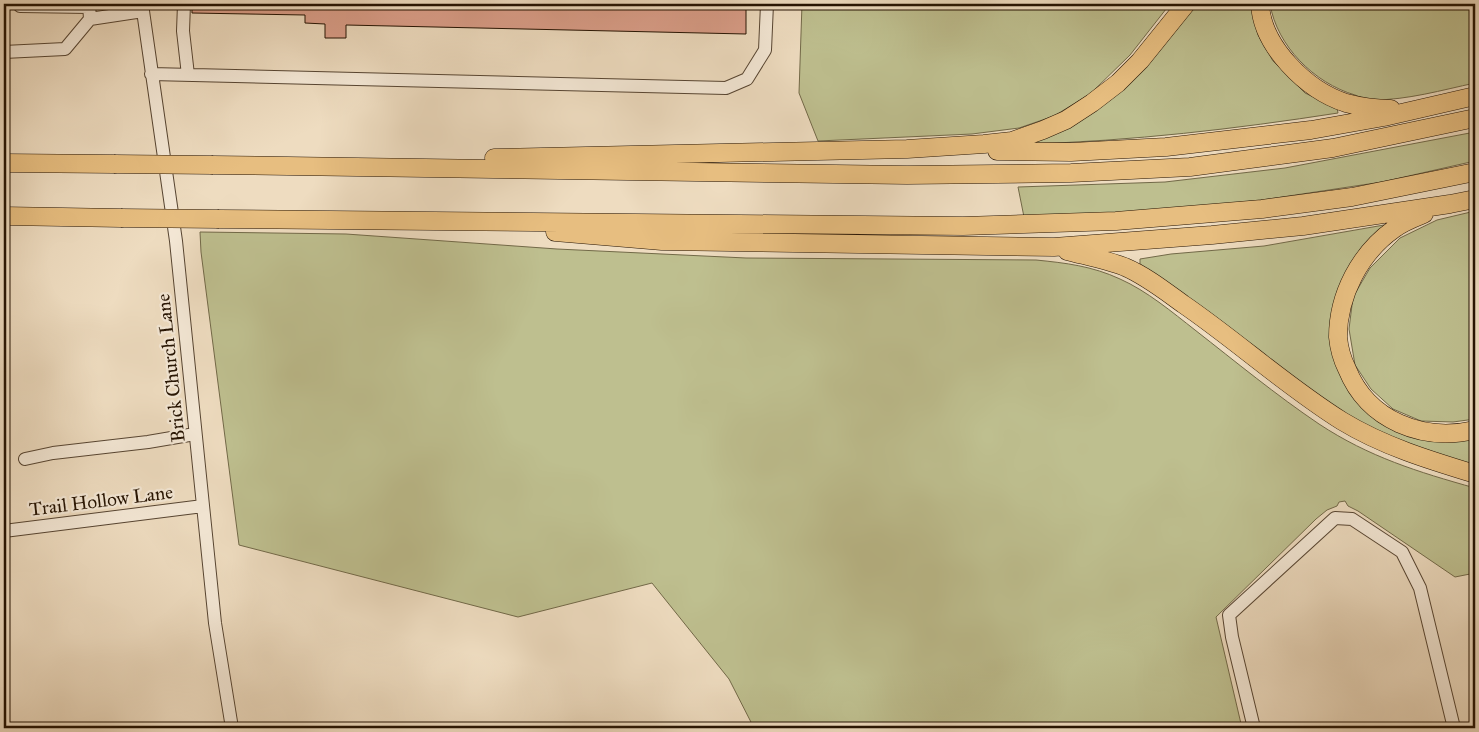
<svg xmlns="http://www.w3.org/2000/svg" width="1479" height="732" font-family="'IM FELL Great Primer',serif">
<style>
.green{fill:#bebf8f;stroke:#726948}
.building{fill:#da9e89;stroke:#251302}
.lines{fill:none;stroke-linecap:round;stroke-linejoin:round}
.minor-casing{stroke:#574532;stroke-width:14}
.highway-casing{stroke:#251302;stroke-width:19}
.minor{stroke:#f4e8d6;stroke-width:12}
.highway{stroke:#e7be80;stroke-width:18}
.highway-bridge-casing{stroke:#251302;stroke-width:19;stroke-linecap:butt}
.highway-bridge{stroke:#e7be80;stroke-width:18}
.labels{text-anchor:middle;stroke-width:4.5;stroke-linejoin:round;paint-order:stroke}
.street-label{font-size:19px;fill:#251302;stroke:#f4e8d6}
</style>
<rect width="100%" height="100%" fill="#eedcc0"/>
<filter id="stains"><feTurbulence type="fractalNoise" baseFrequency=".004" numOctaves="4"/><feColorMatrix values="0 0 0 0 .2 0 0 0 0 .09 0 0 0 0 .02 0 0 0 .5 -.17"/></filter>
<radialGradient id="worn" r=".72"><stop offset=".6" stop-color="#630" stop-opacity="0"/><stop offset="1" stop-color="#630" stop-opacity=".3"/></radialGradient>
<path class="green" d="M802 4H1170L1130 55 1090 94 1054 116 1019 128 972 134 818 141 799 93Z
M1194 4H1251L1258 35 1273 61 1305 93 1337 108 1338 113C1235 129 1132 141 1028 144L1064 129Z
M1270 4H1474L1475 83C1442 90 1408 100 1373 100 1367 100 1360 97 1355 95 1314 83 1277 46 1270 4Z
M1475 132V161L1382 182 1262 200 1145 212 1024 217 1018 187 1165 182 1285 168Z
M1475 211V419L1453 422 1421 421 1393 409 1371 389 1355 365 1349 329 1353 297 1370 268 1400 238 1437 220Z
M1384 225 1383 228 1357 254 1334 355 1344 381 1357 401 1377 420 1475 436V467L1411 446 1371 429 1331 405 1140 264V259L1171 254 1264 246Z
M200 232 346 234 557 249 746 258 1036 260C1066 263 1092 266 1120 279 1147 291 1172 312 1195 330 1236 362 1276 395 1319 424 1369 457 1418 472 1475 488V573L1455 577 1358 511 1348 506 1345 501 1339 502 1337 506 1327 510 1316 519 1216 617 1242 728H754L729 679 652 583 518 617 239 545 201 252Z"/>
<path class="building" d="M192 4H746V34L346 25V38H325V24L305 23V15L192 13Z"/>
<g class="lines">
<g class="minor-casing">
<path id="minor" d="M20 4V6L89 7
M142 4 176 241 215 623 232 728
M184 4 183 31 188 75
M90 19 143 11
M4 52 65 49 90 19 89 4
M151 74 726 88 747 79 765 50 767 4
M25 459 53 453 148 442 195 434
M4 531 203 506
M1254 728 1232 637 1229 615 1335 518 1352 519 1402 552 1420 588 1454 728"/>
</g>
<g class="highway-casing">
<path id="highway" d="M1260 4C1262 46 1306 90 1346 103 1361 107 1376 109 1391 109
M997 151 1071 152 1166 147 1311 130 1384 117 1475 96
M494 158 907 149 984 144 1012 141 1043 130 1066 120 1092 103 1118 83 1140 61 1186 4
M4 163 114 164
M213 165 907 175 1071 173 1190 167 1333 148 1475 118
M1424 214C1414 218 1403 222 1394 229 1360 253 1338 295 1338 337 1339 348 1342 359 1347 369 1368 421 1423 442 1475 430
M4 216 121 218
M219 219 963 226 1116 221 1262 209 1352 197 1475 172
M555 232 662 241 1054 247 1212 235 1303 226 1450 204 1475 199
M1067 251C1086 256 1107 260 1125 267 1146 276 1165 291 1183 304 1237 341 1286 386 1342 421 1383 446 1429 460 1475 474"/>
</g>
<use href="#minor" class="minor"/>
<use href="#highway" class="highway"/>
<g class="highway-bridge-casing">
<path id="highway-bridge" d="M114 164 213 165
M121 218 219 219"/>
</g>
<use href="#highway-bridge" class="highway-bridge"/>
</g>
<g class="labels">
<g class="street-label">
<text transform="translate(170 368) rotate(-96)" y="7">Brick Church Lane</text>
<text transform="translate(101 500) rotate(-7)" y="7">Trail Hollow Lane</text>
</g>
</g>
<rect width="1479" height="732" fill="none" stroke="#eedcc0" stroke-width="20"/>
<rect x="5" y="5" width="1469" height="722" fill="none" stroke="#251302" stroke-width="2.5"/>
<rect x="10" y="10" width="1459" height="712" fill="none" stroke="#251302"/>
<rect width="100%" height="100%" filter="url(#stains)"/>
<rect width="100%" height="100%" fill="url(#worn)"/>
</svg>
